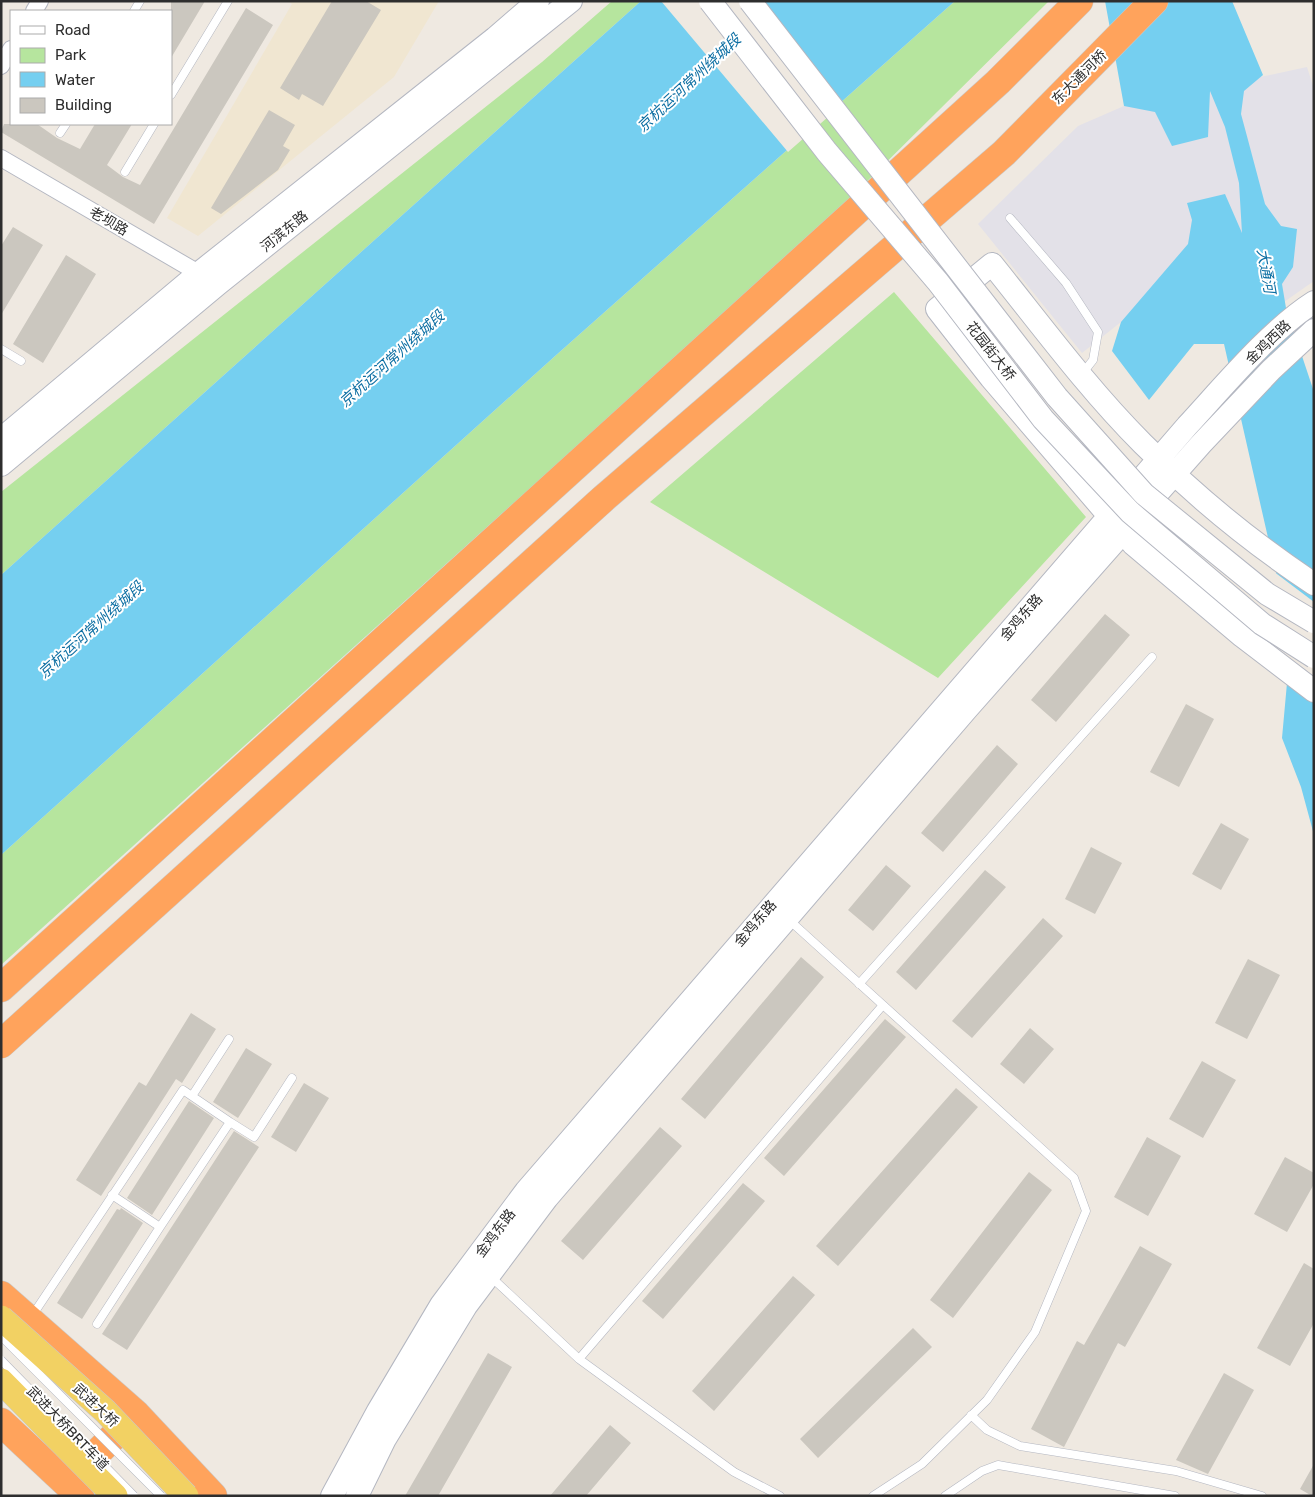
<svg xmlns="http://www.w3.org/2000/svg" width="1315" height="1497" font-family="Rubik,'Noto Sans SC',sans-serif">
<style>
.industrial{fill:#e3e1e8}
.education{fill:#f0e6d1}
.green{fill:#b6e59e}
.water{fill:#75cff0}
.pier{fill:#efe9e1}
.building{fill:#cbc7bf}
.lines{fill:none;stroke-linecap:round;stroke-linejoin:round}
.lane-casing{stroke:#b4b7c1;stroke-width:9}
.street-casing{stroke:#b4b7c1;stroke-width:18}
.secondary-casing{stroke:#b4b7c1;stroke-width:24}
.highway-casing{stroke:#c9c9c9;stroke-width:29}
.lane{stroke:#fff;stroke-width:8}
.street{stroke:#fff;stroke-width:16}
.secondary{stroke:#fff;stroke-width:22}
.highway{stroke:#ffa35c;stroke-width:28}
.lane-bridge-casing{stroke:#b4b7c1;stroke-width:9;stroke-linecap:butt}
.secondary-bridge-casing{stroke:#b4b7c1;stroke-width:24;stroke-linecap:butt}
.primary-bridge-casing{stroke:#c9c9c9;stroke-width:26;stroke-linecap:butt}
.lane-bridge{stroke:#fff;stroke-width:8}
.secondary-bridge{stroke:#fff;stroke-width:22}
.primary-bridge{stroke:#f2d163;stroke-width:25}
.labels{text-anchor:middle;stroke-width:4;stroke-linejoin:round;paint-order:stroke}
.street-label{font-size:14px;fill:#2e2e2e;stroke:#fff}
.water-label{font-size:15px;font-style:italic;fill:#0d6fa3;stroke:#fff}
</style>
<rect width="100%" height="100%" fill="#efe9e1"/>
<path class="industrial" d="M1307 67 1314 89V281L1224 344 1121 322 1082 353 978 224 1078 126 1124 106Z"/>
<path class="education" d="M288 1H439L394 77 198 236 167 218 292 4Z"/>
<path class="green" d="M612 1H641L1 575V492L542 62Z
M955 1H1049L830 218 1 965V855L554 357Z
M894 292 1086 517 938 678 650 502Z"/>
<path class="water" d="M641 1H955L554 357 1 855V575Z
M1105 1H1232L1263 75 1244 91 1241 114 1248 140 1265 204 1281 226 1297 229 1293 267 1282 284 1286 308 1314 392V835L1301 787 1282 738 1291 639 1224 344H1194L1149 400 1112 351 1121 322 1188 244 1192 220 1187 203 1225 194 1242 233 1239 183 1225 127 1210 91 1208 137 1172 146 1155 112 1124 106Z"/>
<path class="pier" d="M661 1H761L844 103 788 152Z
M1273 571 1314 602V691L1285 671 1288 639Z"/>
<path class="building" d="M171 1H205L171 58Z
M332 1H366L381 10 323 106 302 94 299 100 280 88Z
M246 8 273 25 154 224 1 132 4 124H37L57 138 80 149 95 124H132L107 165 123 177 140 185Z
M269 110 295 125 283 146 290 150 278 170 221 214 211 208Z
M13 227 43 245 1 315V246Z
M66 255 96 274 43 363 13 344Z
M1105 614 1130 635 1056 722 1031 700Z
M1186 704 1214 719 1179 787 1150 772Z
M997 745 1018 764 943 852 921 833Z
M1221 823 1249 839 1221 890 1192 874Z
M1091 847 1122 863 1095 914 1065 899Z
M886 865 911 886 873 931 848 910Z
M985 870 1006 887 916 990 896 972Z
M1043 918 1063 936 972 1038 952 1021Z
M801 957 824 977 705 1119 681 1099Z
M1248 959 1280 975 1247 1039 1215 1023Z
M191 1013 216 1029 182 1083 176 1079 101 1196 76 1180 139 1082 146 1086Z
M885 1019 906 1037 784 1176 764 1158Z
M1030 1028 1054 1049 1024 1084 1000 1064Z
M246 1048 272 1064 238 1118 213 1102Z
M1202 1061 1236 1080 1203 1138 1169 1119Z
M304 1083 329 1098 296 1152 271 1137Z
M956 1088 978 1107 838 1266 816 1246Z
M189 1101 214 1118 152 1215 127 1198Z
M660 1127 682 1146 583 1260 561 1241Z
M234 1131 259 1147 127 1350 102 1334Z
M1147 1137 1181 1156 1148 1216 1114 1197Z
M1285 1157 1314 1173V1184L1287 1232 1254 1214Z
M1029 1172 1052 1190 953 1318 930 1300Z
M743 1183 765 1201 663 1319 642 1301Z
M121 1208 143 1223 82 1319 57 1303 117 1209 120 1210Z
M1140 1246 1172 1264 1125 1347 1118 1343 1064 1447 1031 1429 1077 1341 1084 1345Z
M1304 1263 1314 1269V1323L1290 1366 1257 1348Z
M793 1276 815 1295 714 1411 692 1391Z
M913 1328 932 1347 818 1458 800 1439Z
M488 1353 512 1367 438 1496H405Z
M1224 1373 1254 1390 1208 1474 1176 1460Z
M610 1425 631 1443 586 1496H550Z
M1314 1464V1496H1312L1300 1489Z"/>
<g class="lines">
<g class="lane-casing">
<path id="lane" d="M134 11 140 1
M171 95 228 1
M60 133 66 124
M125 172 154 124
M1010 218 1066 283 1098 332 1093 360 1082 374
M1 349 21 361
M788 919 1074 1178 1086 1211 1035 1332 987 1400 922 1464 873 1496
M859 984 1152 657
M192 1096 229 1039
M230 1122 254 1137 292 1078
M490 1276 579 1359 734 1472 780 1496
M32 1316 183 1090 230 1122 160 1227 112 1195
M97 1324 160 1227
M579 1359 883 1005
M971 1415 987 1430 1020 1446 1176 1471 1262 1496
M945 1496 982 1471 998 1465 1175 1496"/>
</g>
<g class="street-casing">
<path id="street" d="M34 11 40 1
M1 66 11 49
M1 158 207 278"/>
</g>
<g class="secondary-casing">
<path id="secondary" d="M1 439 199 273 495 38 538 1
M1 465 218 284 571 1
M1314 584C1252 543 1195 496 1143 444 1088 389 1041 325 992 264L937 309 991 378 1133 544 1242 636 1314 691
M332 1496 378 1411 441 1305 526 1191 1187 426C1223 387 1270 330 1314 302
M357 1496 385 1439 466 1306 547 1198 966 710 1201 444 1271 370 1314 330"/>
</g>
<g class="highway-casing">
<path id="highway" d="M1 988 998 82 1079 1
M1 1044 604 498 1004 153 1154 1
M1 1295 136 1414 213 1496
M1 1422 80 1496
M70 1480 136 1414"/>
</g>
<use href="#lane" class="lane"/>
<use href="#street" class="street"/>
<use href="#secondary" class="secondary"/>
<use href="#highway" class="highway"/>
<g class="lane-bridge-casing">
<path id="lane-bridge" d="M1 1336 161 1496
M1 1360 134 1496"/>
</g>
<g class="secondary-bridge-casing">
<path id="secondary-bridge" d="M710 1 827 152 938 282 1043 419 1130 512 1262 624 1314 657
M750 1 1057 397 1144 494 1267 594 1314 622"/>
</g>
<g class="primary-bridge-casing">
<path id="primary-bridge" d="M1 1318 105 1411 186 1496
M1 1381 115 1496"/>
</g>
<use href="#lane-bridge" class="lane-bridge"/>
<use href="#secondary-bridge" class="secondary-bridge"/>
<use href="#primary-bridge" class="primary-bridge"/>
</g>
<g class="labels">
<g class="street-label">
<text transform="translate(1079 77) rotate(-45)" y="5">东大通河桥</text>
<text transform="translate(109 221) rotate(30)" y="5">老坝路</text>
<text transform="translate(284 231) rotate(-39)" y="5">河滨东路</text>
<text transform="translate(1268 342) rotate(-44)" y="5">金鸡西路</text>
<text transform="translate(991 351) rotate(52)" y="5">花园街大桥</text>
<text transform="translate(1021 617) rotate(-49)" y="5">金鸡东路</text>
<text transform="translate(755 923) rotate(-49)" y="5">金鸡东路</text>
<text transform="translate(495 1233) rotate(-53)" y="5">金鸡东路</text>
<text transform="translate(96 1405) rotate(43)" y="5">武进大桥</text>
<text transform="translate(68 1428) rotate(46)" y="5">武进大桥BRT车道</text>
</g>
<g class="water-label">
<text transform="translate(689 83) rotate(-43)" y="5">京杭运河常州绕城段</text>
<text transform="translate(1266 271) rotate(80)" y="5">大通河</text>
<text transform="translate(392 359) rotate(-42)" y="5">京杭运河常州绕城段</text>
<text transform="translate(91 630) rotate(-42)" y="5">京杭运河常州绕城段</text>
</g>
</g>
<rect width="1315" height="1497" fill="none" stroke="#2e2e2e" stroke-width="5"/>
<rect x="10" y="10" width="162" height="115" fill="#ffffff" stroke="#ababab"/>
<rect x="20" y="26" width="25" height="8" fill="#ffffff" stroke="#ababab"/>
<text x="55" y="35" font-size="15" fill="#2e2e2e">Road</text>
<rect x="20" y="48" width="25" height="15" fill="#b6e59e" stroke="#ababab"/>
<text x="55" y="60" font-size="15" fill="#2e2e2e">Park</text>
<rect x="20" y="72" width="25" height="15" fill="#75cff0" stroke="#ababab"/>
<text x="55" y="85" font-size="15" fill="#2e2e2e">Water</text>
<rect x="20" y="98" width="25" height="15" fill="#cbc7bf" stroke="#ababab"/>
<text x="55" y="110" font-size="15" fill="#2e2e2e">Building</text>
</svg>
